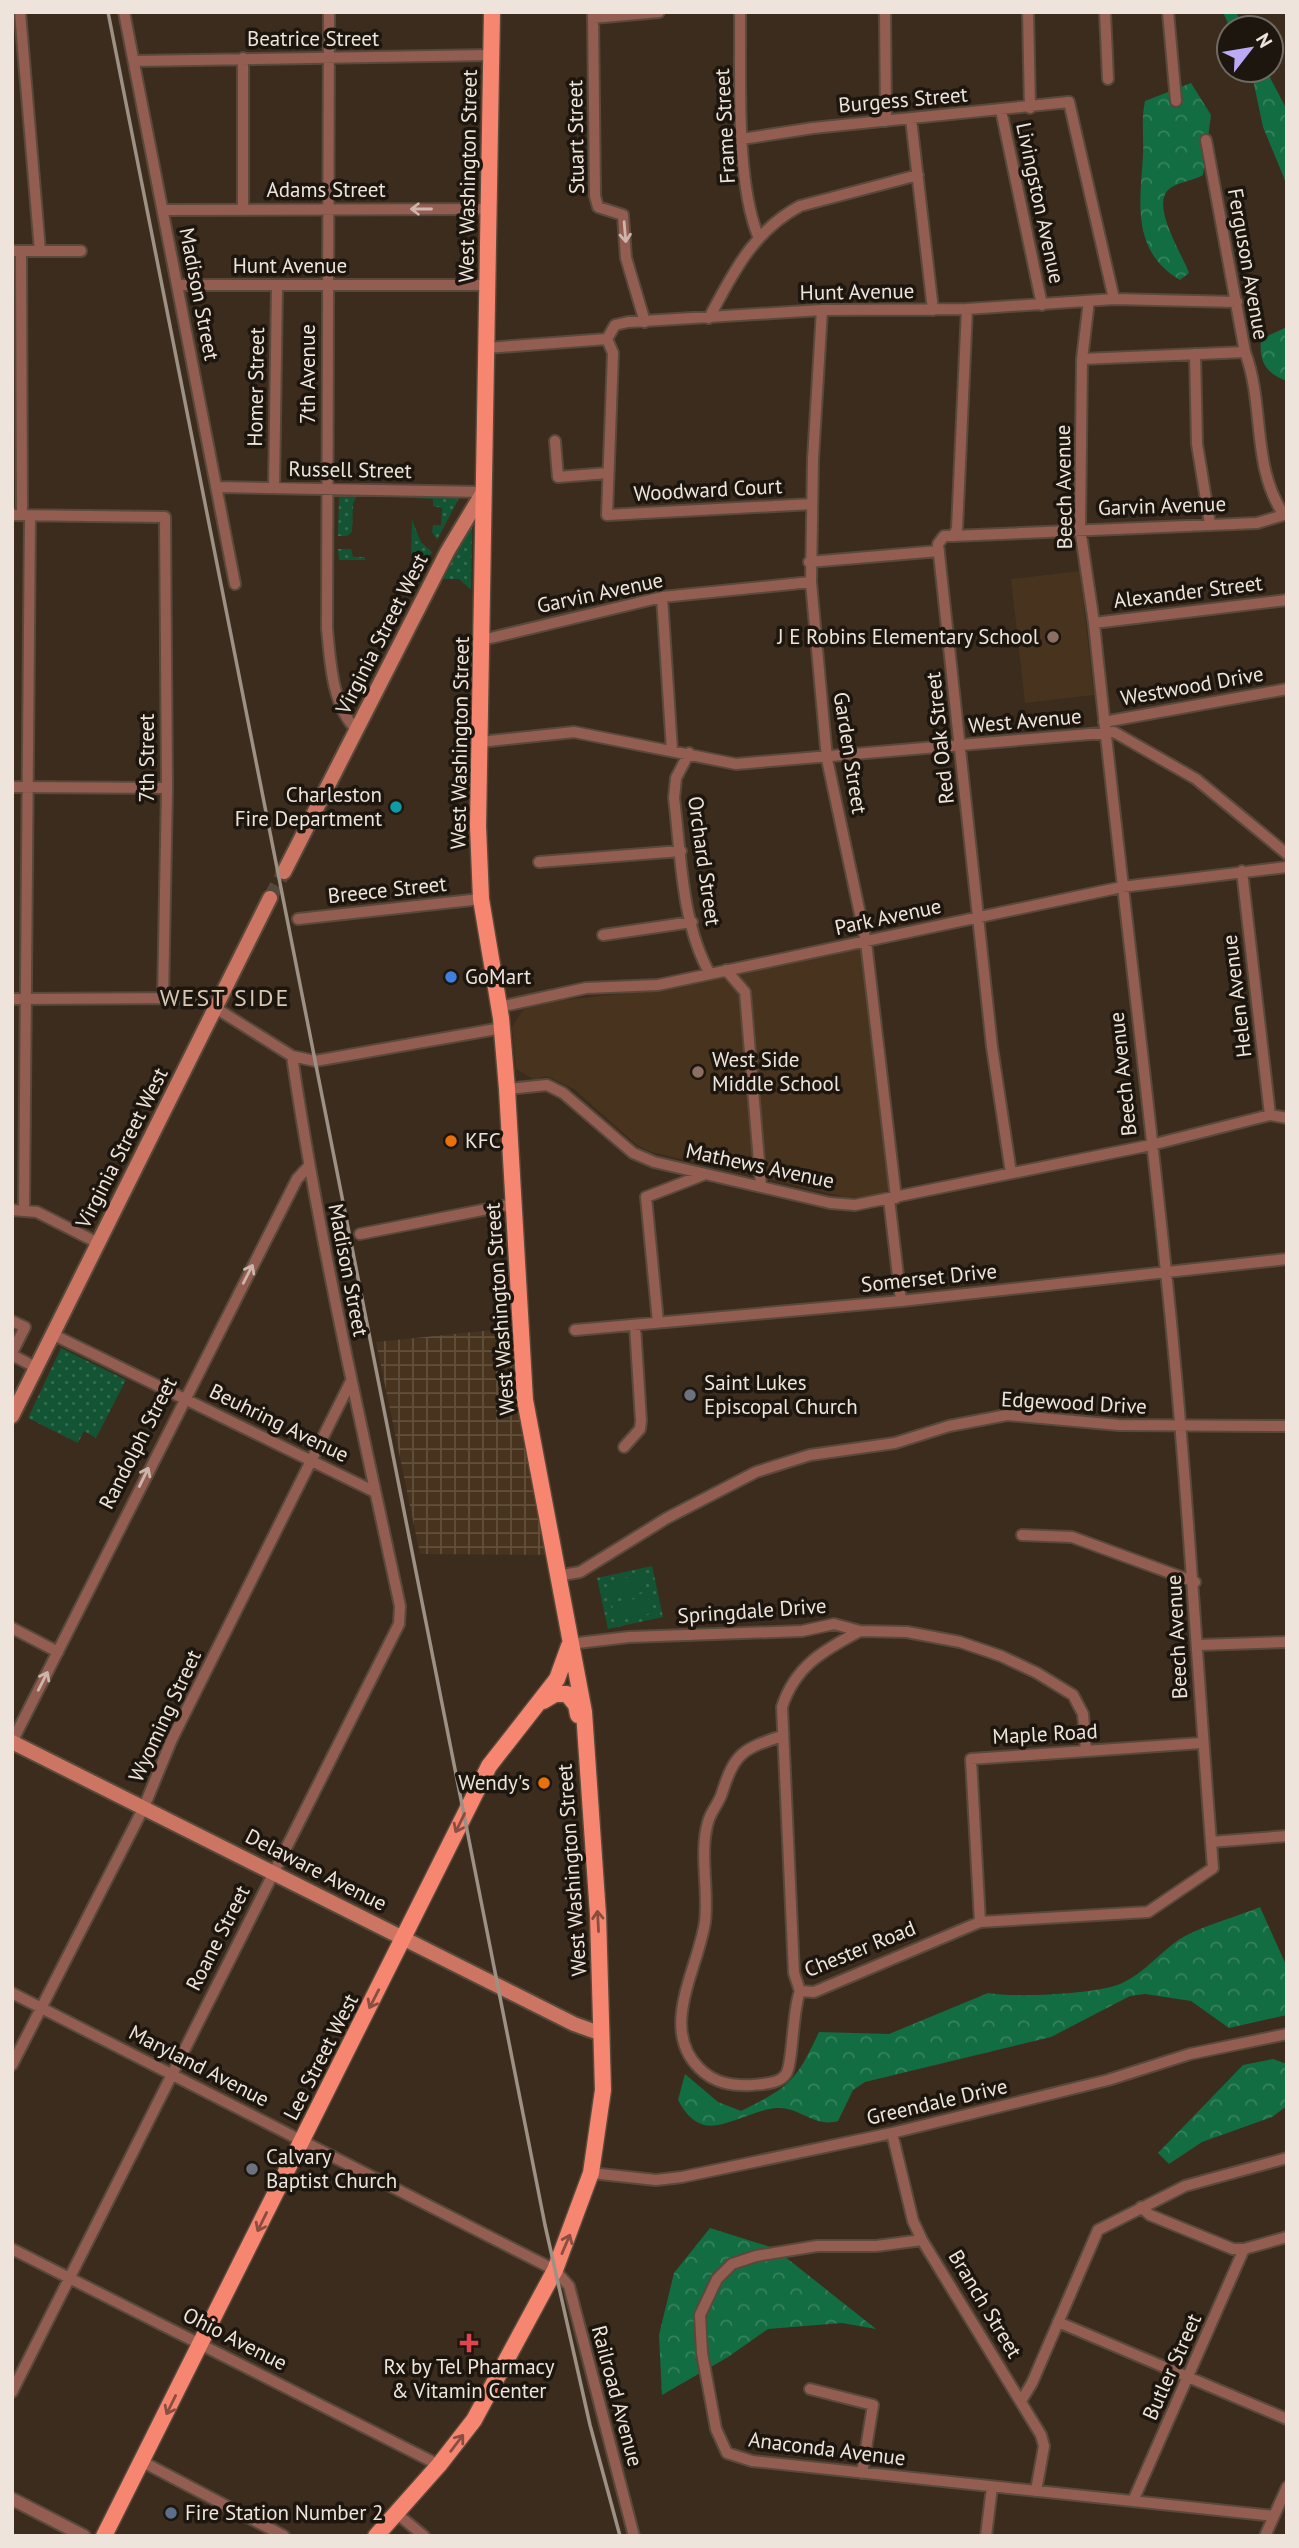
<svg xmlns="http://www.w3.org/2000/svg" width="1299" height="2548" font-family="'PT Sans',sans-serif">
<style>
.built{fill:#47331e}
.industrial{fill:url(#industrial-grid)}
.green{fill:url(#green-dots)}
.forest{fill:url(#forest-crowns)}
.pitch{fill:#135434}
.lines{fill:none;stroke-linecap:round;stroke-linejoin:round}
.secondary-tunnel{stroke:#56483a;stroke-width:14;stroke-dasharray:14 7;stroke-linecap:butt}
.minor-casing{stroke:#58493b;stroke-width:14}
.tertiary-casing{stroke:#58493b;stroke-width:16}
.secondary-casing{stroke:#58493b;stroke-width:18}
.primary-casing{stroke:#58493b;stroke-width:19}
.minor{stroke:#945d52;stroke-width:10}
.tertiary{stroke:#945d52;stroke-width:12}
.secondary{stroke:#cc7563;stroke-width:14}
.primary{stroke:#f78671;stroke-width:16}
.rail{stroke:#9d9186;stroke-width:3.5}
.oneway{stroke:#ceb5ab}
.oneway2{stroke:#8a4e40}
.education-dot{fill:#8d6e63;stroke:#1c160f;stroke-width:2.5}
.culture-dot{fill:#0f9aa8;stroke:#1c160f;stroke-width:2.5}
.shop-dot{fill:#3f7fe0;stroke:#1c160f;stroke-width:2.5}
.food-dot{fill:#e8710a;stroke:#1c160f;stroke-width:2.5}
.worship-dot{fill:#6b7280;stroke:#1c160f;stroke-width:2.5}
.health-dot{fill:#e0444e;stroke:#1c160f;stroke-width:2.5}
.service-dot{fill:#5c6f8a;stroke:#1c160f;stroke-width:2.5}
.labels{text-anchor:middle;stroke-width:7;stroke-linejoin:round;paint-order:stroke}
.street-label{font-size:21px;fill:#eee4db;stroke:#1c160f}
.poi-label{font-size:21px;fill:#eee4db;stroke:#1c160f;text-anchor:start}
.quarter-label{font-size:24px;letter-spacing:2px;fill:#d8c5b2;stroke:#1c160f}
</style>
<defs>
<pattern id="industrial-grid" width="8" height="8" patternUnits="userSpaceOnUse" patternTransform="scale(1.75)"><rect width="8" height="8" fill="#47331e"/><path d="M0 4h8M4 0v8" fill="none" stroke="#62503e"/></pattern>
<pattern id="green-dots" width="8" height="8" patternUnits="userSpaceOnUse" patternTransform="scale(1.75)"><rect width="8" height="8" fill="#135434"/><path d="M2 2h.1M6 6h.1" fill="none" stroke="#366c51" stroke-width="1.8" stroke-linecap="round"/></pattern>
<pattern id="forest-crowns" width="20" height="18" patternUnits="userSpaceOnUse" patternTransform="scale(1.75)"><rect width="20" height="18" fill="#136d42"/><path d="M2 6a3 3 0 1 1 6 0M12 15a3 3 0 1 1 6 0" fill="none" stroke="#36825d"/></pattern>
</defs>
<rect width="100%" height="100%" fill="#3b2c1d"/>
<path class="built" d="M1080 571 1094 695 1025 703 1011 579Z
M861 949 890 1194 849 1198 651 1152 638 1146 574 1089 546 1076 535 1080 516 1069 512 1027 523 1010 537 1003 681 987Z"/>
<path class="industrial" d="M521 1327 552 1555 420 1554 376 1342Z"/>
<path class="green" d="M342 494H345L459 498 437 540 432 532 433 525H441L442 508 433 506V499L357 495 353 504 352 532 347 536H338L339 498Z
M412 520 421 542 432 552 427 560 411 559Z
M470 527 472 528 471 590 459 579H443Z
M338 549H351L353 557H365V560H339Z
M61 1348 126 1380 96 1438 84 1431 78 1443 28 1418Z
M652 1566 663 1617 608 1629 597 1578Z"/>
<path class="forest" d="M1223 12H1236L1244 28H1230Z
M1251 70H1266L1287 110V185L1263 127Z
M1191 83 1211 115 1203 175C1193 181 1182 181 1172 187 1147 201 1182 253 1189 273L1180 280C1131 251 1140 203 1143 156 1144 138 1141 119 1145 101Z
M1287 327V381C1265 373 1259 361 1261 339Z
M1260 1907 1287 1967V2015L1229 2028 1191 2001 1145 1994 1130 1996 1051 2037 865 2082 853 2090 838 2121C815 2128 800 2107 777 2108 755 2109 723 2130 704 2125 691 2121 684 2111 678 2100L685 2074 718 2102 741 2111C790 2087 796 2081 819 2032L889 2034 988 1993C1014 1998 1096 1994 1120 1984 1146 1973 1162 1949 1185 1936 1208 1924 1236 1917 1260 1907Z
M1273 2059 1287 2064V2106L1272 2117 1202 2142 1169 2164 1158 2153 1243 2065Z
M710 2228 774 2248 876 2329 842 2323 768 2329 728 2357 662 2395 659 2335 674 2273Z"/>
<path class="pitch" d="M643 1574 647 1591 611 1599 607 1582Z
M648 1596 652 1613 615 1621 612 1604Z"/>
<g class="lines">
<path class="secondary-tunnel" d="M270 898 284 872"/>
<g class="minor-casing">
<path id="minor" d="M20 12 40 251
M124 12 235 584
M329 12 327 628C330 660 332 707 357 730
M593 12 595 196 598 207 623 215 626 258 645 322
M740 12C741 75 735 178 758 236
M885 12 886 121
M1028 12 1030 108
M1105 12 1108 79
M1168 12 1176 101
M593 18 659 12
M243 58V210
M134 61 491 55
M1001 110 1042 305
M911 119 933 310
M742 139 813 128 1069 102 1114 299
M1206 140 1245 352C1265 405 1251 467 1284 515
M163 210 490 209
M12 251H81
M21 251 22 515
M177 285H488
M967 309 957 529 953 536H944L938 544 992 1047 1011 1173
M822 310 813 459 811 582 827 759 866 942 896 1198
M709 318C733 273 753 231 800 206L918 175
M607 339 613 353 607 515 812 504
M486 348 607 339 615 325 628 322 822 310 967 309 1114 299 1237 302
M1195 354 1197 444 1210 524
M1082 359 1245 352
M555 441 558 477 608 473
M217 487 483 492
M274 488 277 287
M12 515 165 517 167 788 163 999
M953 536 1257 523 1287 514
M809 562 939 551
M662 597 672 750
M1094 623 1287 600
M482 640 662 597 811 582
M1104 722 1287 689
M480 742 574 732 736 764 1114 732 1196 779 1287 854
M689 753 676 778 674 798C681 854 681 923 710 974
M12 787 167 788
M539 862 681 851
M1242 871 1270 1115
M298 919 481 899
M603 935 692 922
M726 970 745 992 761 1186
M12 999 194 998 206 1002 292 1056 315 1061 502 1028
M499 1007 586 988 658 985 1122 887 1287 867
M507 1089 547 1085 563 1093 633 1153 654 1162 830 1203 855 1205 1151 1145 1270 1115 1287 1118
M889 1199 901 1301
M12 1210 37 1212 98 1243
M24 1210 30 516
M360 1234 513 1204
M12 1321 25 1327 12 1353
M658 1322 646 1197 703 1175
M575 1330 901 1301 1287 1259
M54 1335 373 1491
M12 1355 37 1368
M624 1447 640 1429 641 1421 635 1325
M1022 1535 1072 1537 1195 1582
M557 1576 580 1572 667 1518 756 1472 810 1455 895 1443 949 1426 1007 1415 1119 1425 1287 1426
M12 1628 58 1652
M569 1644 629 1637 802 1631 834 1624 860 1631 907 1632 960 1642 1001 1656 1037 1673 1073 1695 1083 1714 1086 1751
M1199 1645 1287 1642
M782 1736C743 1749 735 1752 722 1793 719 1803 711 1811 708 1822 699 1853 709 1890 705 1922 698 1969 659 2028 699 2068 714 2083 731 2086 752 2085 762 2084 780 2084 786 2074 793 2064 792 2012 800 1991
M12 1742 297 1179 308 1167
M1211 1842 1287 1836
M980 1922 971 1759 1201 1743
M800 1991 814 1992 980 1922 1148 1912 1213 1868C1197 1669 1187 1471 1166 1272 1144 1056 1116 840 1094 623L1080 528 1082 359 1089 301
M800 1991 794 1973 782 1707C795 1666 824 1650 860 1631
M12 1993 555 2270 569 2286 634 2536
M12 2065 144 1807 172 1739 350 1383
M892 2133 913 2221 922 2240 1041 2435 1044 2446 1036 2491
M591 2173 656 2180 682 2177 892 2133 1108 2080 1190 2054 1287 2034
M1141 2207 1150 2215 1233 2249H1244L1287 2237
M922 2240 876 2246H817L756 2256 732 2264 717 2279 700 2315 702 2353 716 2429 727 2453 752 2461 1274 2516
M12 2249 439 2465
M1058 2322 1287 2419
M810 2389 873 2405 862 2473
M12 2392 399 1624 400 1606C361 1423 319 1241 292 1056
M1021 2401 1032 2383 1098 2230 1185 2186 1287 2158
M143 2462 284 2536
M1133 2501 1244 2249
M396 2513 424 2536
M986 2536 992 2487
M1265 2536 1287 2487"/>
</g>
<g class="tertiary-casing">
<path id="tertiary" d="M12 2499 84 2536"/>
</g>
<g class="secondary-casing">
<path id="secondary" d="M284 872 447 552 483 492
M12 1416 270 898
M12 1742 574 2024 602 2034"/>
</g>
<g class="primary-casing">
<path id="primary" d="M543 1701 555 1694H567L576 1705 578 1715
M104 2536 489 1766 557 1679 569 1646
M376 2536 439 2465 474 2420 555 2270 591 2173 603 2090 598 1915 584 1712 525 1400 507 1089 501 1018 481 899 478 826 492 12"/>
</g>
<use href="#minor" class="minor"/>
<use href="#tertiary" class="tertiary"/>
<use href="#secondary" class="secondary"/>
<use href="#primary" class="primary"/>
<path class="rail" d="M108 12 545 2225 590 2425 620 2536"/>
</g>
<defs><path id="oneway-shaft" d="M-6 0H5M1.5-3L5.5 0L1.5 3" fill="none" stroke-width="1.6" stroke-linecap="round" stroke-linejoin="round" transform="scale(1.75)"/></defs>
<g class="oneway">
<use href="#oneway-shaft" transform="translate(421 209) rotate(180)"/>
<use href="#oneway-shaft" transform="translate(625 232) rotate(85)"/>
<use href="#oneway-shaft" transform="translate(248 1274) rotate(-63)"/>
<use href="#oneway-shaft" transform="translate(144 1477) rotate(-64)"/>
<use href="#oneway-shaft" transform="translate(43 1681) rotate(-63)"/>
</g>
<g class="oneway2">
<use href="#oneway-shaft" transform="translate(460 1823) rotate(116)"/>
<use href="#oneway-shaft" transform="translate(598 1921) rotate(-93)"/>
<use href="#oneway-shaft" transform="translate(374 1999) rotate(117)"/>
<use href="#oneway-shaft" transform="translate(262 2222) rotate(116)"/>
<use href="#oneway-shaft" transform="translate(566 2244) rotate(-67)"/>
<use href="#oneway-shaft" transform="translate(171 2405) rotate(116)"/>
<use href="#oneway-shaft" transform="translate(457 2443) rotate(-53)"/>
</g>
<g class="education-dot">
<circle cx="1053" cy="637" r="7"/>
<circle cx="698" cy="1072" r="7"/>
</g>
<circle class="culture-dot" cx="396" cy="807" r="7"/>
<circle class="shop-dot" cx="451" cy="977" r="7"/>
<g class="food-dot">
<circle cx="451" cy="1141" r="7"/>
<circle cx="544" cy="1783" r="7"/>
</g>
<g class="worship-dot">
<circle cx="690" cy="1395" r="7"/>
<circle cx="252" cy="2169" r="7"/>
</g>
<path class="health-dot" d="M465.5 2332.5h7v7h7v7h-7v7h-7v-7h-7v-7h7z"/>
<circle class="service-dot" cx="171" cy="2513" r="7"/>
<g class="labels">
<g class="street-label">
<text x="313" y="46">Beatrice Street</text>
<text transform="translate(903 100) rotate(-5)" y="7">Burgess Street</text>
<text transform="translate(725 126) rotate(-93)" y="7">Frame Street</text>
<text transform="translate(576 137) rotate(-91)" y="7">Stuart Street</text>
<text transform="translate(468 176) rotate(-89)" y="7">West Washington Street</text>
<text x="326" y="197">Adams Street</text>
<text transform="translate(1040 203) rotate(78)" y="7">Livingston Avenue</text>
<text transform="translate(1248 264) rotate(80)" y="7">Ferguson Avenue</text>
<text x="290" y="273">Hunt Avenue</text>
<text transform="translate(857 292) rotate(-1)" y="7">Hunt Avenue</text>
<text transform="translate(199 294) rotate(79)" y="7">Madison Street</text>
<text transform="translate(308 374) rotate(-90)" y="7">7th Avenue</text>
<text transform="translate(256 387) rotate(-89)" y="7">Homer Street</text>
<text transform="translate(350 470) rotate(1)" y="7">Russell Street</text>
<text transform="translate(1064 487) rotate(-91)" y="7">Beech Avenue</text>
<text transform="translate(708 490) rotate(-3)" y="7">Woodward Court</text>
<text transform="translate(1162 506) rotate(-2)" y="7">Garvin Avenue</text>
<text transform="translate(1188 592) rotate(-7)" y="7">Alexander Street</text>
<text transform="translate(600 593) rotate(-12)" y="7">Garvin Avenue</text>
<text transform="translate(382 634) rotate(-63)" y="7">Virginia Street West</text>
<text transform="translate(1192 686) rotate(-10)" y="7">Westwood Drive</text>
<text transform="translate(1025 721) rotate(-5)" y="7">West Avenue</text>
<text transform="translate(940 738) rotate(-96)" y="7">Red Oak Street</text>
<text transform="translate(460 743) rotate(-89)" y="7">West Washington Street</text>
<text transform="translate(850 753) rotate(81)" y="7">Garden Street</text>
<text transform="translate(147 758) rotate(-90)" y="7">7th Street</text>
<text transform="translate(704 861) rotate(82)" y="7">Orchard Street</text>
<text transform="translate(387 890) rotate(-6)" y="7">Breece Street</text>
<text transform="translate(888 917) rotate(-12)" y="7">Park Avenue</text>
<text transform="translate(1237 996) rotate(-97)" y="7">Helen Avenue</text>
<text transform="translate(1123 1074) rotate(-96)" y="7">Beech Avenue</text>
<text transform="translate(122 1148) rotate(-63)" y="7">Virginia Street West</text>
<text transform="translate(760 1166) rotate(12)" y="7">Mathews Avenue</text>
<text transform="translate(348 1270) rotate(79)" y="7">Madison Street</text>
<text transform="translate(929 1278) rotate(-6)" y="7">Somerset Drive</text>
<text transform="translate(500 1309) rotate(-94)" y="7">West Washington Street</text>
<text transform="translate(1074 1403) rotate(3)" y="7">Edgewood Drive</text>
<text transform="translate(279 1423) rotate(26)" y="7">Beuhring Avenue</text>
<text transform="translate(138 1443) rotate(-63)" y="7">Randolph Street</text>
<text transform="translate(752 1611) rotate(-4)" y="7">Springdale Drive</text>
<text transform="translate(1177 1637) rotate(-93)" y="7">Beech Avenue</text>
<text transform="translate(165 1716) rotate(-65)" y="7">Wyoming Street</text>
<text transform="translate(1045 1734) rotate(-3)" y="7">Maple Road</text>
<text transform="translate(316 1870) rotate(27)" y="7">Delaware Avenue</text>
<text transform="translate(572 1870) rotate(-94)" y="7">West Washington Street</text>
<text transform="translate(218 1938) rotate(-63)" y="7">Roane Street</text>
<text transform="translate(860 1949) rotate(-22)" y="7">Chester Road</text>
<text transform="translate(321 2057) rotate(-63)" y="7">Lee Street West</text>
<text transform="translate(199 2066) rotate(27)" y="7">Maryland Avenue</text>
<text transform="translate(937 2102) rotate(-13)" y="7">Greendale Drive</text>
<text transform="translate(985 2304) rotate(59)" y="7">Branch Street</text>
<text transform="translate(235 2339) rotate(27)" y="7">Ohio Avenue</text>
<text transform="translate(1172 2367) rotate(-66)" y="7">Butler Street</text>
<text transform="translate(617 2396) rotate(75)" y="7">Railroad Avenue</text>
<text transform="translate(827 2449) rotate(7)" y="7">Anaconda Avenue</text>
</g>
<g class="poi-label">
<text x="1039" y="644" text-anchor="end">J E Robins Elementary School</text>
<text x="382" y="802" text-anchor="end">Charleston<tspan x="382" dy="24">Fire Department</tspan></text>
<text x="465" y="984">GoMart</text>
<text x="712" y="1067">West Side<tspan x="712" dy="24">Middle School</tspan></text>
<text x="465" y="1148">KFC</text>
<text x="704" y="1390">Saint Lukes<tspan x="704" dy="24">Episcopal Church</tspan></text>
<text x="530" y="1790" text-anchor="end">Wendy's</text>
<text x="266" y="2164">Calvary<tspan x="266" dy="24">Baptist Church</tspan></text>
<text x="469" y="2374" text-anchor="middle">Rx by Tel Pharmacy<tspan x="469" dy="24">&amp; Vitamin Center</tspan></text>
<text x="185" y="2520">Fire Station Number 2</text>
</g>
<g class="quarter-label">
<text x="225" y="1006">WEST SIDE</text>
</g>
</g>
<rect width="1299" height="2548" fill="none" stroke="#eee4db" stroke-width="28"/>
<g transform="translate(1250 49) rotate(59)"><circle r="33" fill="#1c160f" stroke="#706861" stroke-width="2"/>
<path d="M0-5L12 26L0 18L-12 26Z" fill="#bcaaf6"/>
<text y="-10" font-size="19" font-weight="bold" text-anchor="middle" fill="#eee4db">N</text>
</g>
</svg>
